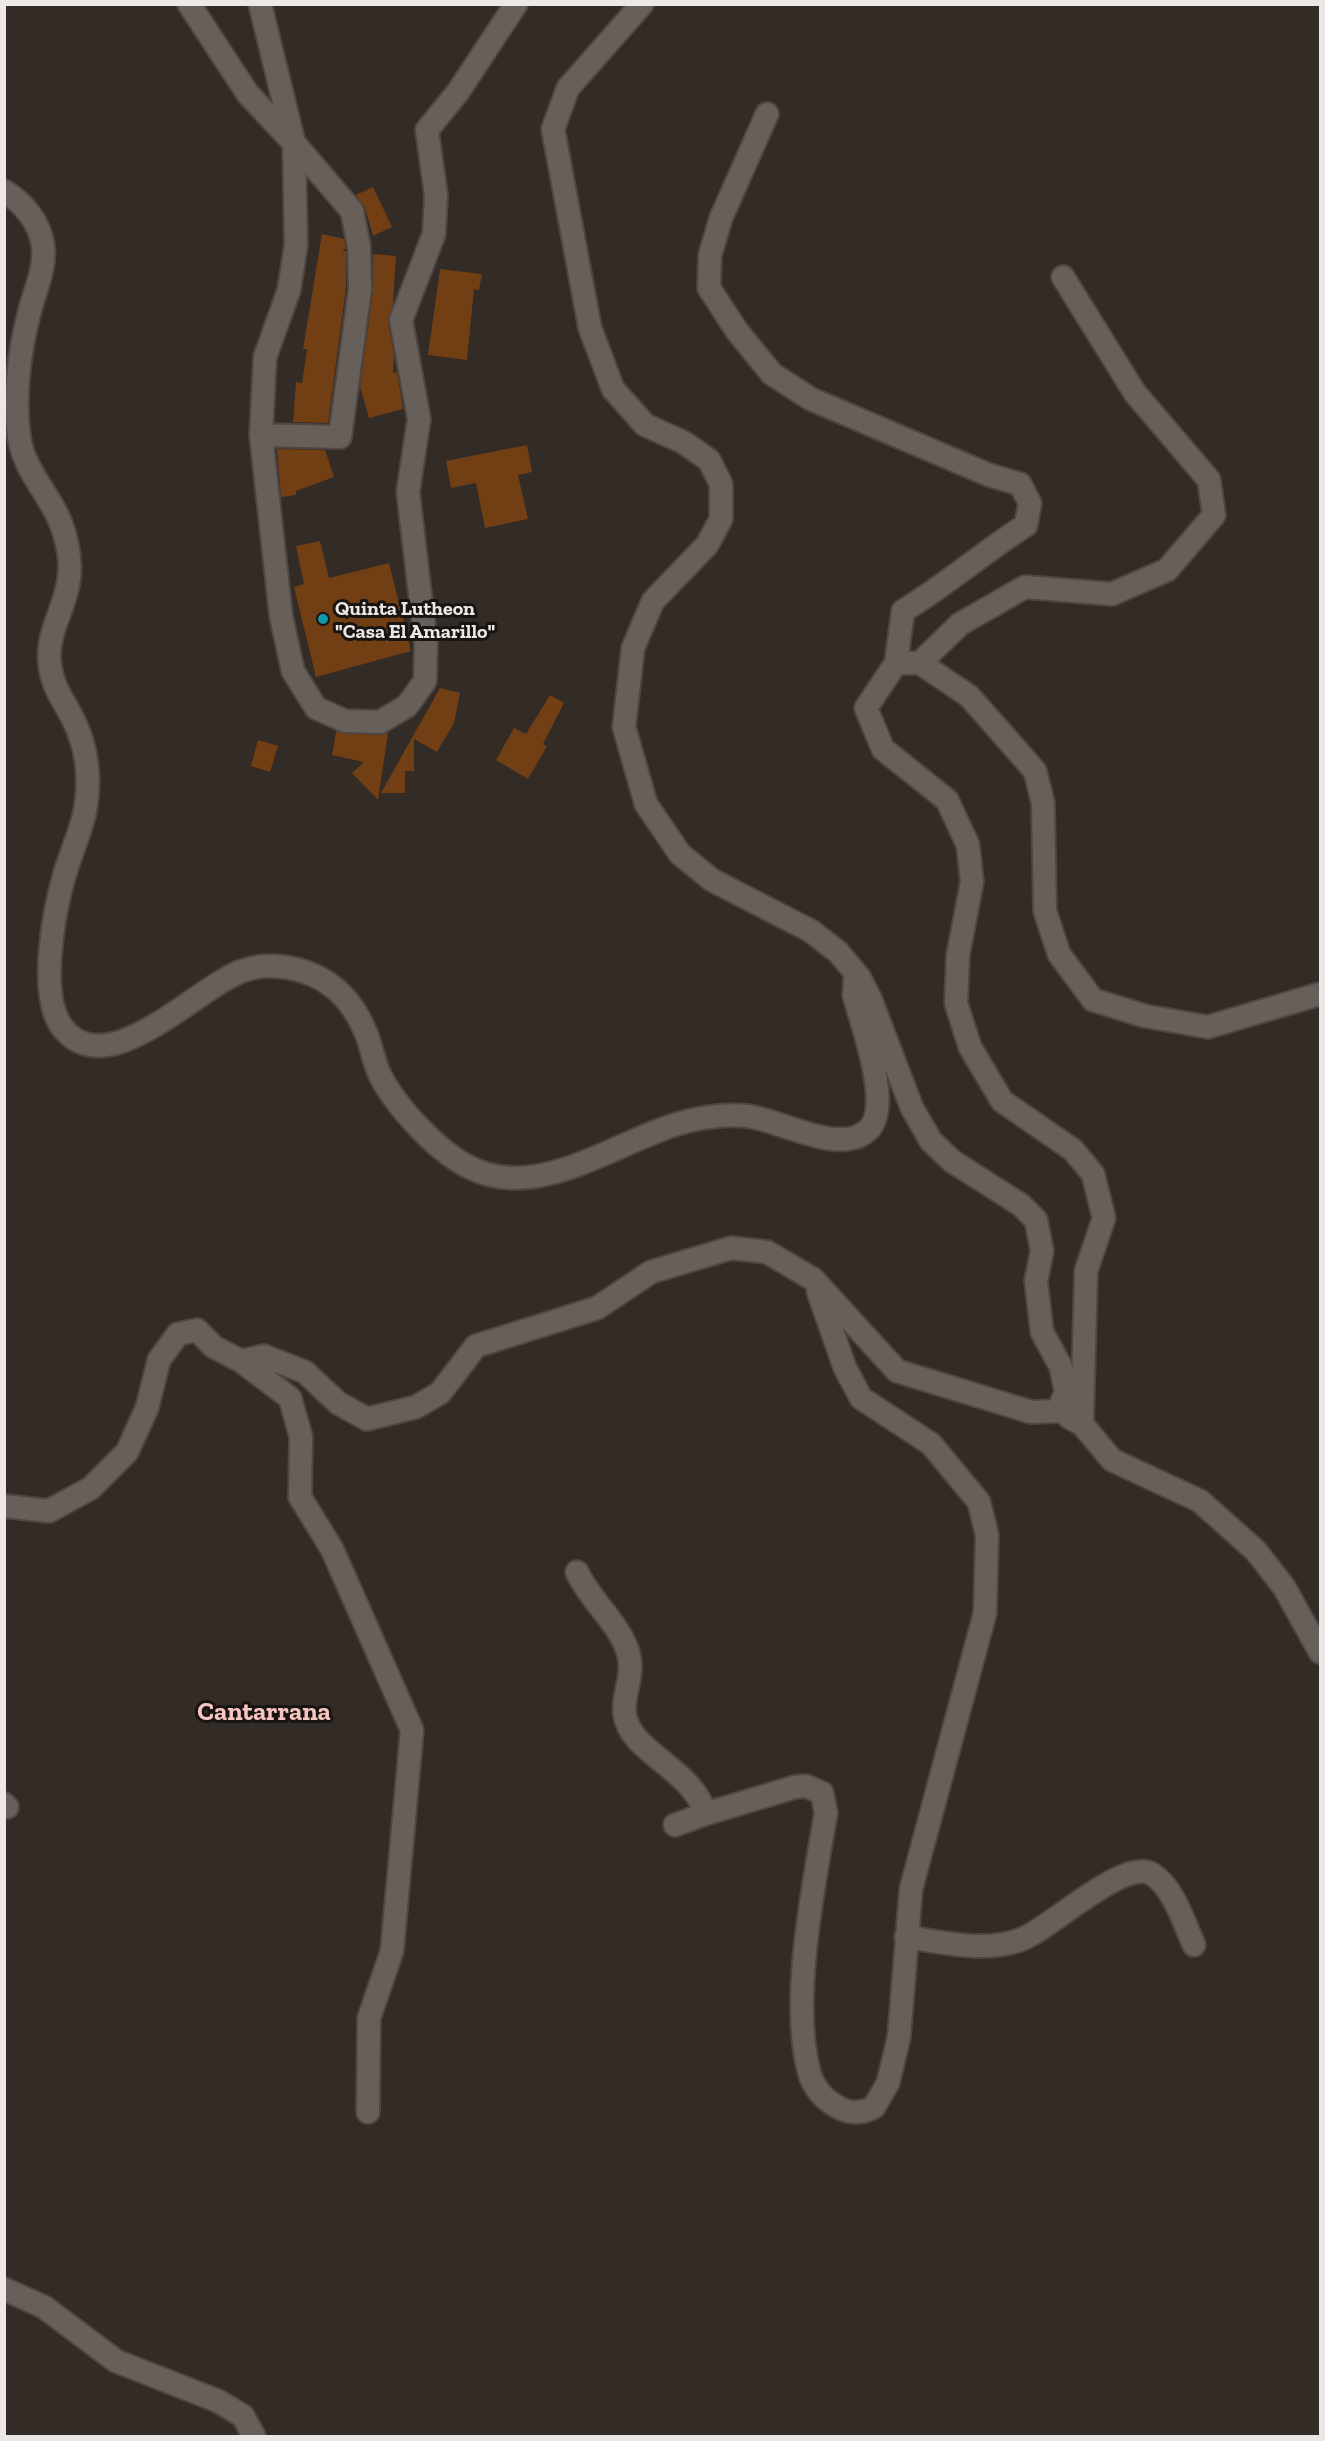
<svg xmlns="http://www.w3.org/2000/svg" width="1325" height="2441" font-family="'Zilla Slab',serif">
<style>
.building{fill:#723e14}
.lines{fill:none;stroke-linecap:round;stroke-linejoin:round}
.minor-casing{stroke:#4d4642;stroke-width:26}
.minor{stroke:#675f5a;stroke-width:22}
.culture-dot{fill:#0f9aa8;stroke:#171412;stroke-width:2}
.labels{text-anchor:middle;stroke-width:6;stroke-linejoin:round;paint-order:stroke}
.poi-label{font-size:20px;font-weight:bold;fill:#ede8e5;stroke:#171412;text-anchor:start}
.district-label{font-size:26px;font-weight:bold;fill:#f9c5c1;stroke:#171412}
</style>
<rect width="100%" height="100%" fill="#322b26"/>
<path class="building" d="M373 187 392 227 373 236 365 208 356 195Z
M322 234 344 239 346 248 342 251H346V288L328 423 293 422 296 382 302 383 307 349H303Z
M373 254 396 256 393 304 388 322 394 355 393 373 397 372 403 409 369 418 360 387 373 291Z
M440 269 482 274 479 290 474 289 467 360 428 355Z
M527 445 532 472 518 475 528 519 485 528 476 483 451 488 446 461Z
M277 449 325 450 334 477 296 491V495L281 497Z
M320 541 329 578 389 563 411 651 316 677 294 587 304 584 296 546Z
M440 688 460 693 454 723 437 752 414 739V771H405V793H381Z
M550 695 564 703 543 744 547 746 528 779 496 760 514 728 526 734Z
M336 732 380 735 388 733 378 800 352 773 364 762 332 755Z
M258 740 278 746 270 772 251 766Z"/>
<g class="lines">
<g class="minor-casing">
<path id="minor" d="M189 4 248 94 294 143 296 245 289 290 265 357 261 435 281 616 293 671 316 708 345 721 380 722 407 706 425 681 426 644 408 492 419 419 401 320 434 234 436 195 427 130 458 92 516 4
M260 4 294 143 352 211 359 247 360 289 340 437 261 435
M767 114 721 218 710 255 709 288 737 331 772 374 811 399 989 475 1020 484 1030 503 1026 525C984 552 946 585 903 611L896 663
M4 191C24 203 40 223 43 246 46 269 34 292 29 314 19 351 13 404 20 442 27 477 58 502 66 540 70 555 71 574 67 589 61 616 46 636 50 665 52 686 64 701 73 719 88 749 91 783 84 816 79 835 71 854 65 873 54 910 38 995 62 1027 108 1087 199 984 245 970 266 963 293 966 313 975 337 985 355 1006 365 1031 372 1046 373 1062 381 1077 397 1108 440 1154 471 1168 544 1204 627 1132 697 1119 713 1116 731 1114 747 1116 781 1120 841 1157 869 1129 892 1105 862 1025 854 995L855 980
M920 663 960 624 1025 587 1112 594 1167 570 1214 515 1209 480 1135 393 1063 277
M241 1361 290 1398 301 1437 300 1497 332 1549 412 1730 392 1951 369 2018 368 2112
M1069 1417 1082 1424 1112 1460 1200 1501 1256 1551 1284 1587 1320 1652
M1082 1424 1086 1271 1104 1218 1093 1174 1073 1150 1002 1101 970 1047 956 1003 958 955 972 882 968 845 947 800 883 749 866 708 896 663H920L969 696 1035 771 1043 803 1045 911 1059 954 1093 1000 1145 1016 1208 1027 1320 994
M4 1506 49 1511 91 1488 127 1452 147 1408 159 1360 178 1334 197 1330 214 1347 241 1361 264 1356 305 1372 338 1403 367 1419 416 1407 440 1393 476 1346 597 1308 651 1272 731 1248 767 1252 813 1279 897 1371 1031 1412 1058 1411 1066 1392 1061 1367 1042 1332 1036 1281 1042 1251 1036 1220 1021 1205 952 1161 931 1141 912 1108 870 998 859 977 838 952 811 931 712 880 680 854 646 804 624 727 633 648 653 601 707 545 721 519V484L709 460 683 442 645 425 613 389 590 328 553 129 568 88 642 4
M577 1572C590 1600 616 1620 627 1649 640 1684 607 1706 638 1740 658 1762 698 1782 705 1814
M4 1804 7 1807
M675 1825 705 1814 795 1787 806 1786 822 1793 826 1813C814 1883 790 2002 809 2071 812 2085 823 2099 836 2106 849 2114 861 2114 874 2107L888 2083 899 2037 911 1889 985 1613 987 1535 979 1502 931 1444 861 1398 845 1368 818 1291
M906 1937C943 1942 983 1953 1020 1940 1049 1930 1124 1857 1152 1874 1174 1888 1184 1923 1194 1945
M4 2289 44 2307 116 2361 218 2401 243 2416 254 2436"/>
</g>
<use href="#minor" class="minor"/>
</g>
<circle class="culture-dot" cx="323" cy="619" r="6"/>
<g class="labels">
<g class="poi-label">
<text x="335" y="615">Quinta Lutheon<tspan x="335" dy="23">"Casa El Amarillo"</tspan></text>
</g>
<g class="district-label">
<text x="264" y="1720">Cantarrana</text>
</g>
</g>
<rect width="1325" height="2441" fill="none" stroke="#ede8e5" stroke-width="12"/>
</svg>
